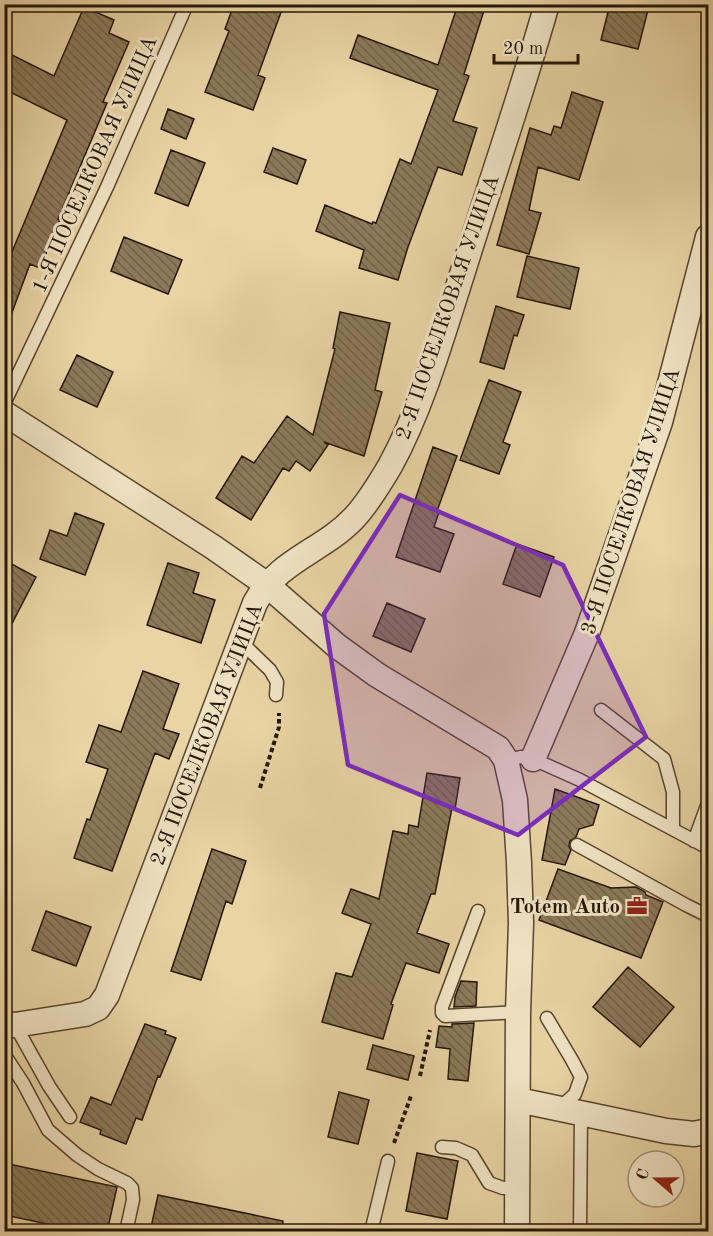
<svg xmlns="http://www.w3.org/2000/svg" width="713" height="1236" font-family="'Old Standard TT',serif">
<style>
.building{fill:url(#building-back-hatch);stroke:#271706;stroke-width:1.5}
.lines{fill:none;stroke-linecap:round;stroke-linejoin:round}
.service-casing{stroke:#57462e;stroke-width:15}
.minor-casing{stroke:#57462e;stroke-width:27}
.path{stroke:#271706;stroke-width:4;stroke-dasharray:4.5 3;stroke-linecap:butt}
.service{stroke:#f0e3c4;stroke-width:12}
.minor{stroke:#f0e3c4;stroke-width:24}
.marked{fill:#7b2cbf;fill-opacity:0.2;stroke:#7b2cbf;stroke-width:4.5;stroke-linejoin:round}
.labels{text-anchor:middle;stroke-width:6;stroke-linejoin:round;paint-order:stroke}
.street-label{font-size:21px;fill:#271706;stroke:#f0e3c4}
.poi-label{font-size:21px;font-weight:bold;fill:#271706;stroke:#f0e3c4;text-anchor:end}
</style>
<defs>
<pattern id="building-back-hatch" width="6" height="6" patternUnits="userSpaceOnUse" patternTransform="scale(1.5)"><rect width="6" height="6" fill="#8b7959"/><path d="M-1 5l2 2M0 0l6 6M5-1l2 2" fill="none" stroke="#726248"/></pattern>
</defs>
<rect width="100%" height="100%" fill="#e8d4a5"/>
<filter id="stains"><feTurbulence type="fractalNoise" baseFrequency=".00333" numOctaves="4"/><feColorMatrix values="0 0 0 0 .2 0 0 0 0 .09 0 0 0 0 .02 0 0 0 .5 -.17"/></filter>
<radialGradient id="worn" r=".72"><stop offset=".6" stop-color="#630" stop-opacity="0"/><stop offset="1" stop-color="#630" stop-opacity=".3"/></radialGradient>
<path class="building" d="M234 4H284L258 75 265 78 253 110 205 92 229 31 225 29Z
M458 4H486L464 74 469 76 453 121 477 128 462 175 438 167 408 247 398 280 359 268 364 250 316 231 325 205 372 224 373 222 376 223 400 159 411 164 438 90 350 58 358 35 438 65Z
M610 4H625L648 10 638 49 601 40Z
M84 7 114 20 109 33 129 42 103 102 107 103 58 219 60 220 40 268 30 264 7 326H4V271L67 120 4 89V51L54 76Z
M572 92 603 102 579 180 538 167 529 210 541 213 529 254 497 245 530 128 551 135 554 126 561 128Z
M168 109 194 119 186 139 161 129Z
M273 148 306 160 297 184 264 172Z
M171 150 205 163 188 206 155 193Z
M124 237 182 260 168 294 111 271Z
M527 256 579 268 570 309 517 297Z
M496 306 524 315 517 336 514 335 504 369 480 362Z
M340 312 390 323 375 390 382 392 364 456 324 442 328 445 310 471 296 461 289 471 283 468 251 520 216 498 242 456 254 463 287 416 313 435 335 349 333 348Z
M77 355 113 372 97 407 60 390Z
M489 380 521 392 503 442 510 445 499 474 460 460Z
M433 447 457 456 437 511 439 512 434 527 454 534 440 572 396 557Z
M75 513 104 524 85 575 40 559 50 530 67 536Z
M517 544 554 557 540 597 503 584Z
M4 560 36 577 4 639Z
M168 563 199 573 193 593 215 600 201 643 147 625Z
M387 603 425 619 411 652 373 636Z
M143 671 179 684 163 729 179 734 169 759 155 753 112 871 74 858 87 819 90 820 108 769 86 762 99 725 121 732Z
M427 773 460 778 455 809 452 808 435 894H431L417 933 449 944 439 973 406 963 391 1004 393 1005 383 1039 322 1022 336 973 352 977 371 924 342 913 351 889 379 899 393 831 408 834 409 825 418 827Z
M555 789 599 805 593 825 579 829 576 837 570 841 569 846 571 850 565 865 542 860Z
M212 849 246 861 232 904 226 901 201 980 171 971Z
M558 869 611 888 636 887 645 892 646 895 663 902 641 958 539 920Z
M46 911 91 927 76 966 32 950Z
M628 967 674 1007 640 1047 593 1007Z
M461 981 477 982 476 1006 454 1007 455 997Z
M474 1023 468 1081 448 1079 450 1049 436 1047 439 1026 452 1027V1024Z
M145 1024 166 1031 165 1034 176 1038 160 1077 158 1076 142 1120 136 1118 126 1144 100 1134 101 1130 80 1122 91 1097 111 1105Z
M373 1045 414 1056 408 1080 367 1069Z
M339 1092 369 1100 358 1144 328 1137Z
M417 1153 458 1161 447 1219 406 1211Z
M4 1163 117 1187 107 1232H84L5 1215 10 1192 4 1190Z
M158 1195 283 1221 282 1232H150Z"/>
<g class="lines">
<g class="service-casing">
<path id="service" d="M4 404 107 187 187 4
M240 641 270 670 277 682 276 695
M601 710 664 759 673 792V829
M506 760 521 757 533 759 580 780 708 848
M694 841 708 803
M577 845 686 905 708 916
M478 911 442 1007V1013L445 1016 518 1012
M547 1018 572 1060 581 1077 575 1094 560 1108
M15 1025 49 1086 70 1117
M4 1054 23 1083 48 1130 77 1155 98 1169 127 1183 132 1188 133 1200 126 1232
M442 1147 456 1148 472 1155 489 1183 503 1188H517
M371 1232 388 1161
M580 1232 581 1112"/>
</g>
<g class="minor-casing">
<path id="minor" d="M4 413 213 547 266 584 337 646 377 675 498 748 506 760 515 800 519 863 521 923 518 1012 517 1232
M533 759 587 633 660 422 708 237
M4 1024 15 1025 85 1014 98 1008 107 995 255 603C278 560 323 551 354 518 368 503 380 483 390 466 423 406 444 330 465 265 492 178 522 92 547 4
M518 1100 666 1131 694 1134 708 1131"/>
</g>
<path class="path" d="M260 788 279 727V713
M420 1076 430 1030
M394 1143 411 1096"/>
<use href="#service" class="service"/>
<use href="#minor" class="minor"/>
</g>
<path class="marked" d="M400 495 563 565 646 737 518 835 348 765 324 614Z"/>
<defs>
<g id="office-bare" transform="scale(1.62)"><path d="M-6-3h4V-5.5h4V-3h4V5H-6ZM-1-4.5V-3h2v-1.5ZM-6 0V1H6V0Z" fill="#8f2418" stroke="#f0e3c4" stroke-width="2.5" paint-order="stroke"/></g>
</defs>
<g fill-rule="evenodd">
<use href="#office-bare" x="637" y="906"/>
</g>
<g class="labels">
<g class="street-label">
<text transform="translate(94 164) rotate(-66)" y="7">1-Я ПОСЕЛКОВАЯ УЛИЦА</text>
<text transform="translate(447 307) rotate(-71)" y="7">2-Я ПОСЕЛКОВАЯ УЛИЦА</text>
<text transform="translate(630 501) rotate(-72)" y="7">3-Я ПОСЕЛКОВАЯ УЛИЦА</text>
<text transform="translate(206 734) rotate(-69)" y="7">2-Я ПОСЕЛКОВАЯ УЛИЦА</text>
</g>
<g class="poi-label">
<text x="620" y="913">Totem Auto</text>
</g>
</g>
<rect width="713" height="1236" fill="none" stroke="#e8d4a5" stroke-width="24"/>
<rect x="6" y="6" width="701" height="1224" fill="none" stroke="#271706" stroke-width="3"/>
<rect x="12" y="12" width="689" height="1212" fill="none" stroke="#271706" stroke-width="1.5"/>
<g transform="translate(656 1179) rotate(290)"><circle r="28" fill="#f0e3c4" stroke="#a09178" stroke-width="1.5"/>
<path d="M0-4.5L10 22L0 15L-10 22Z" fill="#8f2418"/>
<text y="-9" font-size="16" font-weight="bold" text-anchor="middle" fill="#271706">С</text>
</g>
<path d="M494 54v9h84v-9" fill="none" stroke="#271706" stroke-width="3"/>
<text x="503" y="54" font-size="18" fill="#271706" stroke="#f0e3c4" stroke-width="4.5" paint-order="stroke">20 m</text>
<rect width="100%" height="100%" filter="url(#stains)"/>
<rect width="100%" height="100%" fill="url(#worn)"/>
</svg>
